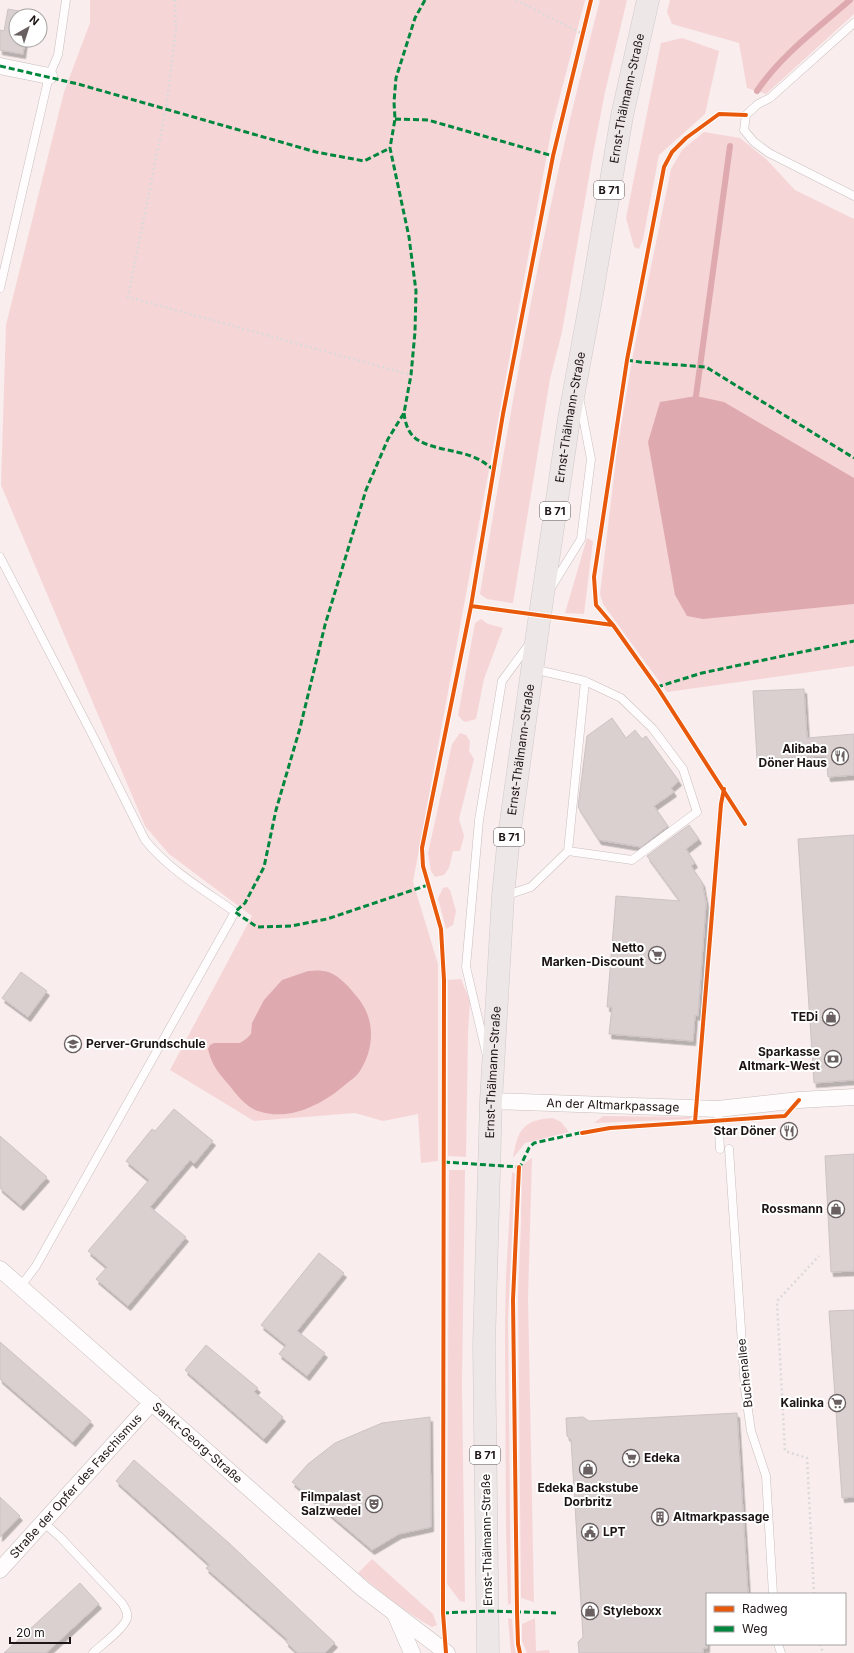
<svg xmlns="http://www.w3.org/2000/svg" width="854" height="1653" font-family="Inter,sans-serif">
<style>
.green{fill:#f6d5d7}
.water{fill:#deaaaf}
.lines{fill:none;stroke-linecap:round;stroke-linejoin:round}
.stream{stroke:#deaaaf;stroke-width:6}
.building{fill:#dad0d0;stroke:#cec3c4;filter:url(#shadow)}
.service-casing{stroke:#c9bfbf;stroke-width:9}
.minor-casing{stroke:#c9bfbf;stroke-width:17}
.primary-casing{stroke:#cfcaca;stroke-width:23}
.path{stroke:#dcd9d9;stroke-width:2.5;stroke-dasharray:2 3;stroke-linecap:butt}
.service{stroke:#fefcfc;stroke-width:8}
.minor{stroke:#fefcfc;stroke-width:16}
.primary{stroke:#eee7e7;stroke-width:22}
.quiet{stroke:#00873e;stroke-width:3;stroke-dasharray:6 3;stroke-linecap:butt}
.cycleway-casing{stroke:#fff;stroke-width:6}
.cycleway{stroke:#e8590c;stroke-width:4}
.labels{text-anchor:middle;stroke-width:4;stroke-linejoin:round;paint-order:stroke}
.shield{fill:#fff;stroke:#615a5b;stroke-width:1}
.shield-label{font-size:11px;font-weight:bold;fill:#1d1415}
.street-label{font-size:12px;fill:#1d1415;stroke:#fff}
.poi-label{font-size:12px;font-weight:bold;fill:#1d1415;stroke:#fff;text-anchor:end}
</style>
<defs>
<filter id="shadow"><feDropShadow dx="2.5" dy="4.5" stdDeviation="0" flood-color="#0004"/></filter>
</defs>
<rect width="100%" height="100%" fill="#f9eded"/>
<path class="green" d="M90 0H585L552 127 413 882 438 964V1161L421 1163 418 1114 383 1121 355 1113 254 1121 170 1070 252 916 169 854 145 826 1 485 6 325 64 92 90 23Z
M600 0H627L605 92 593 154 562 332 550 379 513 603H511L487 599 480 594C504 450 528 305 560 163 572 108 586 54 600 0Z
M670 0H854V14L766 94 747 88 739 43 672 24 667 12Z
M682 38 719 51 705 114 659 155 643 239 639 249 634 247 626 218 661 43Z
M704 132 740 138 766 159 795 190 854 219V666L667 692 603 604 600 594 617 450 633 355 671 169 682 150Z
M587 538 593 541 584 614 565 613Z
M481 619 488 624 503 628 484 679 476 719 465 722 462 720 458 715 475 623Z
M460 733 466 735 470 741 469 751 474 759 459 819 464 836 460 851H453L449 868 444 875 435 877 431 871 428 853 452 744Z
M447 887 450 890 456 911 453 925 446 929 438 898 443 888Z
M461 979 470 1001 468 1032 466 1157 448 1156V980Z
M603 1116 691 1117 690 1119 594 1123Z
M553 1118 561 1122 569 1132 525 1143 513 1158C518 1129 523 1120 553 1118Z
M532 1158 528 1298 534 1602 521 1598 518 1296 521 1224 522 1165Z
M449 1170H465L462 1385 465 1602 460 1601 447 1584Z
M512 1172 515 1174 508 1318 511 1603 508 1605 506 1527 505 1326 506 1276Z
M372 1559 433 1614 437 1625 432 1627C405 1612 382 1593 358 1573Z
M508 1618 512 1619 514 1645 516 1653H511Z
M535 1618 536 1651 549 1650 550 1653H527L522 1641V1624Z"/>
<path class="water" d="M696 396 724 402 854 478V604L703 619 687 616 675 595 648 442 660 402Z
M308 971C312 971 318 970 323 971 337 972 350 988 358 998 376 1020 374 1049 360 1071 357 1076 351 1080 346 1084 323 1104 290 1122 258 1111 247 1108 235 1093 229 1085 218 1072 212 1066 208 1049L210 1045 214 1043H240L246 1039 251 1034 252 1023 264 1000 282 980Z"/>
<g class="lines">
<path class="stream" d="M757 91C781 55 818 28 850 0
M696 396 730 146"/>
</g>
<path class="building" d="M8 9 30 13V16H16V40H25L23 54 0 50V30L4 31Z
M804 689 807 738 854 734V775L828 777 826 756 757 759 753 691Z
M612 718 626 738 635 730 642 739 646 736 679 781 671 788 674 792 654 806 668 826 641 847 599 840 578 807 587 736Z
M689 825 699 839 686 849 695 863 691 866 702 882 706 903 698 1016 695 1015 693 1041 609 1034 612 1007H607L616 896 680 901 647 856Z
M854 835V1080L814 1083 798 839Z
M21 972 47 991 28 1017 2 998Z
M174 1109 213 1141 194 1164 190 1160 150 1207 186 1237 128 1306 96 1279 107 1267 88 1251 149 1180 126 1161 152 1129 155 1131Z
M0 1136 47 1177 21 1206 0 1188Z
M854 1154V1271L831 1272 825 1156Z
M319 1253 344 1273 297 1331 325 1353 307 1376 279 1354 286 1345 261 1325Z
M854 1310V1497L842 1498 829 1311Z
M0 1342 91 1421 73 1442 0 1379Z
M206 1345 258 1388 254 1392 283 1417 264 1439 185 1370Z
M737 1413 748 1594H707V1648H703V1653H579L578 1642 583 1637 571 1440 567 1436 566 1418 583 1417 589 1421Z
M430 1417 431 1527 399 1534 372 1550 292 1482 308 1464 335 1443 382 1423Z
M134 1460 229 1543 335 1643 325 1653H298L286 1642 287 1639 206 1568 210 1565 116 1481Z
M0 1497 20 1516 0 1537Z
M80 1583 99 1604 46 1653H4Z"/>
<g class="lines">
<g class="service-casing">
<path id="service" d="M854 23 770 98 758 104 746 115 744 130 754 142 769 153 854 196
M0 288 49 76 58 55 66 0
M0 557 94 738 145 840C169 870 204 890 235 912L36 1266 21 1286
M552 586 581 539 591 459 580 402
M533 669 585 681 621 698 653 729 683 769 697 812 632 860 568 851
M504 896 531 887 568 851 585 681
M486 1052 466 967 479 820 502 681 530 643
M718 1109 720 1149
M729 1149 745 1389 751 1431 766 1476 773 1594
M44 1523 60 1537 122 1603C125 1608 128 1612 127 1618 124 1629 101 1645 93 1653
M778 1644 781 1653"/>
</g>
<g class="minor-casing">
<g id="minor">
<path d="M0 66 49 76"/>
<path id="s1" d="M491 1101 718 1109 799 1100 854 1097"/>
<path id="s2" d="M0 1269 363 1589 447 1653"/>
<path id="s3" d="M0 1570 152 1402"/>
<path d="M396 1616 412 1653"/>
</g>
</g>
<g class="primary-casing">
<g id="primary">
<path id="s4" d="M488 1653 484 1346 491 1101 503 896 509 836 537 635 569 419 592 294 622 116 648 0"/>
</g>
</g>
<path class="path" d="M175 0 176 29 166 109 128 297 411 375
M516 0 583 34
M814 1594 807 1458 785 1451 777 1301 819 1256
M820 1644 823 1653"/>
<use href="#service" class="service"/>
<use href="#minor" class="minor"/>
<use href="#primary" class="primary"/>
<path class="quiet" d="M425 0 415 18 396 78 394 102 395 119 390 148 409 237 416 291 415 332 411 375 404 413 388 439 366 490 325 625 300 728 276 810 264 867 245 903 235 912 257 927 291 926 327 919 428 885
M0 66 78 84 316 152 364 161 390 148
M395 119 428 120 553 156
M627 360 640 362 706 367 854 458
M404 413C405 421 407 430 413 436 424 448 455 450 471 456 480 459 488 465 495 471
M657 687 702 673 854 641
M444 1162 519 1167
M519 1169 529 1148 534 1143 584 1132
M443 1613 488 1611 556 1613"/>
<g class="cycleway-casing">
<path id="cycleway" d="M471 606 613 625
M745 824 657 687 613 625 596 605 594 577 627 360 664 167 672 152 686 138 719 114 746 115
M695 1122 721 804 724 789
M582 1133 610 1128 785 1116 799 1100
M519 1167 513 1300 517 1612 518 1644 520 1653
M446 1653 443 1613 444 980 441 929 423 866 422 848 471 606 503 414 553 156 591 0"/>
</g>
<use href="#cycleway" class="cycleway"/>
</g>
<defs>
<g id="restaurant-ring" transform="scale(0.9)"><circle r="9.5" fill="#fff" stroke="#6a6061" stroke-width="1.5"/><path d="M-5-6h1v4h1v-4h1v4h1v-4h1v5L-1.5 .5V6h-2V.5L-5-1ZM5-6V6H3V1.5H1.5Q1.5-4 5-6Z" fill="#6a6061"/></g>
<g id="supermarket-ring" transform="scale(0.9)"><circle r="9.5" fill="#fff" stroke="#6a6061" stroke-width="1.5"/><path d="M-6-5.5h2.5l.6 2H6L4.5 2H-2.5L-4.4-4H-6ZM-1.5 3.2a1.3 1.3 0 1 0 .1 0ZM3 3.2a1.3 1.3 0 1 0 .1 0Z" fill="#6a6061"/></g>
<g id="shop-ring" transform="scale(0.9)"><circle r="9.5" fill="#fff" stroke="#6a6061" stroke-width="1.5"/><path d="M-5-2.5h2.3a2.7 3.5 0 0 1 5.4 0H5L5.5 6h-11ZM-1.5-2.5h3a1.5 2.3 0 0 0-3 0Z" fill="#6a6061"/></g>
<g id="school-ring" transform="scale(0.9)"><circle r="9.5" fill="#fff" stroke="#6a6061" stroke-width="1.5"/><path d="M0-5L7-2L0 1L-7-2ZM-4 1L0 2.5L4 1V4Q0 6-4 4Z" fill="#6a6061"/></g>
<g id="bank-ring" transform="scale(0.9)"><circle r="9.5" fill="#fff" stroke="#6a6061" stroke-width="1.5"/><path d="M-6-4H6V4H-6ZM0-2.3a2.3 2.3 0 1 0 0 4.6a2.3 2.3 0 1 0 0-4.6Z" fill="#6a6061"/></g>
<g id="theatre-ring" transform="scale(0.9)"><circle r="9.5" fill="#fff" stroke="#6a6061" stroke-width="1.5"/><path d="M-5-5.5Q0-4 5-5.5V0Q5 5 0 6Q-5 5-5 0ZM-3.3-2.5H-1v1.5H-3.3ZM1-2.5H3.3v1.5H1ZM-2.8 1Q0 5.5 2.8 1Z" fill="#6a6061"/></g>
<g id="building-ring" transform="scale(0.9)"><circle r="9.5" fill="#fff" stroke="#6a6061" stroke-width="1.5"/><path d="M-4-6H4V6H1V3H-1V6H-4ZM-2.5-4.3h1.7v1.8h-1.7ZM.8-4.3h1.7v1.8H.8ZM-2.5-1h1.7V.8h-1.7ZM.8-1h1.7V.8H.8Z" fill="#6a6061"/></g>
<g id="civic-ring" transform="scale(0.9)"><circle r="9.5" fill="#fff" stroke="#6a6061" stroke-width="1.5"/><path d="M-.6-6.5H3V-4.5H.6V-3L4-1V1h2V6H-6V1h2V-1L-.6-3ZM-1.2 2.5V6h2.4V2.5Z" fill="#6a6061"/></g>
</defs>
<g fill-rule="evenodd">
<use href="#restaurant-ring" x="840" y="756"/>
<use href="#supermarket-ring" x="657" y="955"/>
<use href="#shop-ring" x="831" y="1017"/>
<use href="#school-ring" x="73" y="1044"/>
<use href="#bank-ring" x="833" y="1059"/>
<use href="#restaurant-ring" x="789" y="1131"/>
<use href="#shop-ring" x="836" y="1209"/>
<use href="#supermarket-ring" x="837" y="1403"/>
<use href="#supermarket-ring" x="631" y="1458"/>
<use href="#shop-ring" x="588" y="1469"/>
<use href="#theatre-ring" x="374" y="1504"/>
<use href="#building-ring" x="660" y="1517"/>
<use href="#civic-ring" x="590" y="1532"/>
<use href="#shop-ring" x="590" y="1611"/>
</g>
<g class="labels">
<g class="shield">
<rect x="594" y="181" width="30" height="18" rx="3"/>
<rect x="540" y="502" width="30" height="18" rx="3"/>
<rect x="494" y="828" width="30" height="18" rx="3"/>
<rect x="470" y="1446" width="30" height="18" rx="3"/>
</g>
<g class="shield-label">
<text x="609" y="194">B 71</text>
<text x="555" y="515">B 71</text>
<text x="509" y="841">B 71</text>
<text x="485" y="1459">B 71</text>
</g>
<g class="street-label">
<text dy="4" stroke="none"><textPath href="#s4" startOffset="1565">Ernst-Thälmann-Straße</textPath></text>
<text dy="4" stroke="none"><textPath href="#s4" startOffset="1241">Ernst-Thälmann-Straße</textPath></text>
<text dy="4" stroke="none"><textPath href="#s4" startOffset="905">Ernst-Thälmann-Straße</textPath></text>
<text dy="4" stroke="none"><textPath href="#s4" startOffset="581">Ernst-Thälmann-Straße</textPath></text>
<text dy="4" stroke="none"><textPath href="#s1" startOffset="122">An der Altmarkpassage</textPath></text>
<text transform="translate(745 1373) rotate(-96)" y="4">Buchenallee</text>
<text dy="4" stroke="none"><textPath href="#s2" startOffset="263">Sankt-Georg-Straße</textPath></text>
<text dy="4" stroke="none"><textPath href="#s3" startOffset="113">Straße der Opfer des Faschismus</textPath></text>
<text transform="translate(487 1540) rotate(-91)" y="4">Ernst-Thälmann-Straße</text>
</g>
<g class="poi-label">
<text x="827" y="753">Alibaba<tspan x="827" dy="14">Döner Haus</tspan></text>
<text x="644" y="952">Netto<tspan x="644" dy="14">Marken-Discount</tspan></text>
<text x="818" y="1021">TEDi</text>
<text x="86" y="1048" text-anchor="start">Perver-Grundschule</text>
<text x="820" y="1056">Sparkasse<tspan x="820" dy="14">Altmark-West</tspan></text>
<text x="776" y="1135">Star Döner</text>
<text x="823" y="1213">Rossmann</text>
<text x="824" y="1407">Kalinka</text>
<text x="644" y="1462" text-anchor="start">Edeka</text>
<text x="588" y="1492" text-anchor="middle">Edeka Backstube<tspan x="588" dy="14">Dorbritz</tspan></text>
<text x="361" y="1501">Filmpalast<tspan x="361" dy="14">Salzwedel</tspan></text>
<text x="673" y="1521" text-anchor="start">Altmarkpassage</text>
<text x="603" y="1536" text-anchor="start">LPT</text>
<text x="603" y="1615" text-anchor="start">Styleboxx</text>
</g>
</g>
<rect x="706" y="1593" width="140" height="52" fill="#ffffff" stroke="#a5a1a1"/>
<rect x="714" y="1606" width="20" height="6" fill="#e8590c" stroke="#a5a1a1"/>
<text x="742" y="1613" font-size="12" fill="#1d1415">Radweg</text>
<rect x="714" y="1626" width="20" height="6" fill="#00873e" stroke="#a5a1a1"/>
<text x="742" y="1633" font-size="12" fill="#1d1415">Weg</text>
<g transform="translate(28 28) rotate(39)"><circle r="19" fill="#ffffff" stroke="#a5a1a1"/>
<path d="M0-3L7 15L0 10L-7 15Z" fill="#6a6061"/>
<text y="-6" font-size="11" font-weight="bold" text-anchor="middle" fill="#1d1415">N</text>
</g>
<path d="M10 1637v6h60v-6" fill="none" stroke="#1d1415" stroke-width="2"/>
<text x="16" y="1637" font-size="12" fill="#1d1415" stroke="#ffffff" stroke-width="3" paint-order="stroke">20 m</text>
</svg>
